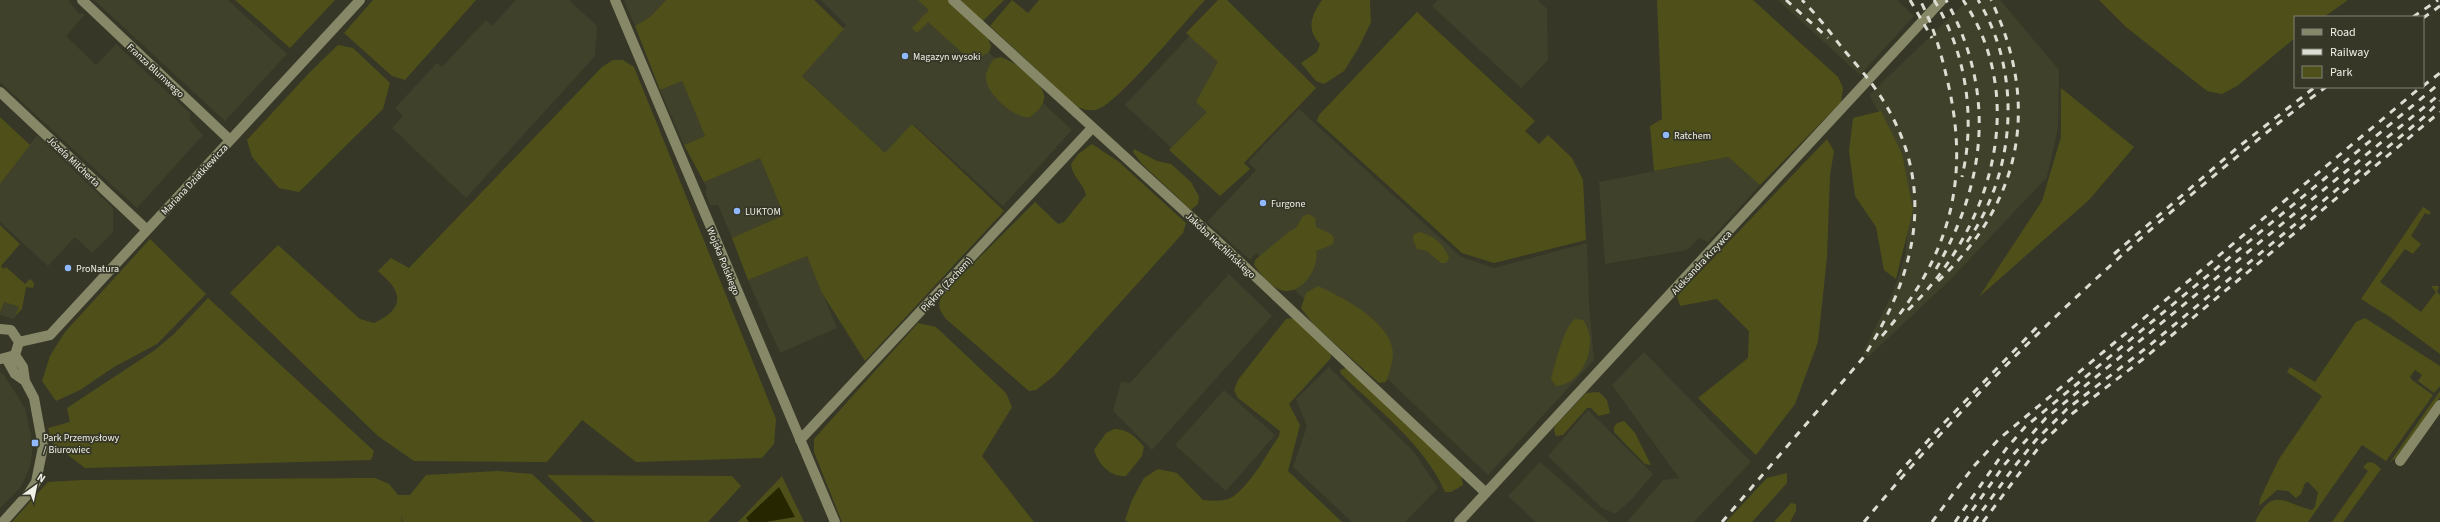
<svg xmlns="http://www.w3.org/2000/svg" width="2440" height="522" font-family="'Source Sans 3',sans-serif">
<style>
.built{fill:#40412a}
.green{fill:#4f5019}
.water{fill:#262700}
.lines{fill:none;stroke-linecap:round;stroke-linejoin:round}
.minor{stroke:#868868;stroke-width:10}
.rail{stroke:#ddded3;stroke-width:3;stroke-dasharray:7 7;stroke-linecap:butt}
.poi-dot{fill:#8fb8fd;stroke:#363727;stroke-width:1.5}
.labels{text-anchor:middle;stroke-width:3.5;stroke-linejoin:round;paint-order:stroke}
.poi-label{font-size:10px;fill:#f0f1e7;stroke:#363727;text-anchor:start}
.street-label{font-size:10px;fill:#f0f1e7;stroke:#363727}
</style>
<rect width="100%" height="100%" fill="#363727"/>
<path class="built" d="M0 0H68L79 14H85L66 36 96 65 116 44 190 113V121L203 135 137 208 0 82Z
M94 0H228L287 54 225 121Z
M516 0H569L597 26 595 56 466 198 392 128 403 116 395 108 437 63 442 67 486 20 492 26Z
M624 0H666L650 17 635 26Z
M821 0H933L1072 130 1003 206 913 124 885 154 802 75 846 25Z
M1223 0 1214 187 1125 105Z
M1438 0H1538L1547 9 1548 60 1521 88 1432 6Z
M1778 0H1897L1914 16 1860 75Z
M1968 0H2000L2059 70 2058 128 2047 177 1951 279 1868 357 1863 352 1894 290 1905 256 1910 209 1889 130 1869 95Z
M682 81 705 136 684 145 660 90Z
M1299 109 1461 257 1494 268 1587 243 1589 305 1594 360 1488 475 1256 253 1250 260 1207 222 1256 170 1248 162Z
M37 135 113 208V232L92 253 75 237 48 266 0 222V184Z
M1728 157 1760 185 1708 242 1699 238 1687 250 1605 264 1599 182Z
M760 158 784 215 732 238 718 205H710L705 192 707 189 704 182Z
M807 256 837 328 780 353 748 280Z
M1229 274 1272 316 1152 450 1113 411 1121 382 1130 383Z
M3 302 19 307 14 319 0 315Z
M1644 352 1751 462 1694 522H1627L1663 480 1679 478 1612 385Z
M1329 367 1414 452 1438 488 1405 522H1352L1293 467 1307 426 1296 399Z
M0 372 4 375 25 408 33 445 30 466 25 478 21 487 0 508Z
M1224 390 1275 435 1226 491 1175 445Z
M1588 410 1653 474 1632 499 1615 514 1602 508 1548 456Z
M1540 462 1609 522H1536L1508 496Z"/>
<path class="green" d="M235 0H335L290 48Z
M373 0H476L405 80 392 76 344 33Z
M666 0H814L844 29 802 76 885 153 912 124 1004 211 865 361 822 293 807 256 748 280 732 238 784 215 760 158 704 182 684 145 705 136 682 81 660 90 635 26 650 17Z
M918 0H949L988 38 991 46 989 52 980 57 965 55 928 22 917 33 912 28 929 10Z
M960 0H1004L983 21Z
M1012 0 1028 13 1039 0H1205C1186 20 1118 103 1098 109 1091 112 1084 109 1077 107L990 26Z
M1218 0H1227L1316 88 1244 163 1250 169 1220 196 1169 150 1207 112 1196 102 1218 62 1186 33Z
M1322 0H1370L1371 22 1359 47 1344 71 1324 84 1316 81 1301 63 1317 52 1320 44C1306 29 1311 16 1322 0Z
M1657 0H1753L1838 77 1843 88 1841 102 1760 185 1728 157 1654 171 1650 126 1662 119Z
M2099 0H2348L2324 17H2295V38L2237 86 2222 94 2207 91 2126 27Z
M1417 12 1535 121 1525 131 1539 144 1548 135 1572 158 1583 180 1586 240 1494 263 1462 253 1317 121 1319 115Z
M338 45 353 48 390 83 383 109 299 192 279 188 252 157 247 140 310 72Z
M1000 57C1013 60 1042 81 1044 95 1046 103 1036 113 1030 117 1014 119 984 92 986 76 987 69 990 64 994 59Z
M613 60H623L634 67 776 419 774 444 762 458 636 462 582 420 547 462 414 461 378 436 230 293 278 245 360 319 374 323C387 317 403 307 395 290 392 283 383 276 378 271L391 258 409 268 602 67Z
M2061 88 2134 147 2089 200 1979 297 2042 201 2061 137Z
M1881 111 1902 154 1913 210 1896 279 1884 270 1876 227 1855 196 1849 151 1853 118Z
M0 117 30 145 0 184Z
M1827 139 1834 151 1830 175 1827 257 1818 342 1795 404 1756 455 1698 398 1748 358 1749 331 1717 299 1680 306 1677 296Z
M1092 144 1119 162 1186 223 1183 233 1055 375 1036 390 1029 391 946 319C939 310 937 306 942 295L1035 202 1058 224 1064 222 1086 195C1083 182 1072 177 1071 164L1078 154Z
M1134 149 1157 161 1171 164 1191 182 1199 197 1198 204 1191 210 1142 164 1133 152Z
M2423 207 2431 212 2429 215 2425 213 2411 236 2421 244 2413 254 2405 249 2380 282 2421 312 2436 292 2431 286H2439L2437 292 2440 295V354L2390 317 2361 299Z
M1309 214 1315 218 1316 227 1331 234 1334 238 1333 244 1316 251C1319 268 1304 292 1285 291 1272 290 1261 274 1254 265L1255 260 1290 231 1296 228 1303 216Z
M0 225 20 244 1 266 4 269 6 267 25 284 30 279 34 283 33 288 26 287 22 309 15 316 19 307 4 302 0 313Z
M1419 232C1433 235 1444 244 1449 258L1446 263H1441L1427 251 1417 249 1413 240 1414 234Z
M150 239 206 294 157 344 114 367 80 390 56 401 42 381 50 356 65 332Z
M1318 286C1342 297 1394 323 1393 355 1392 364 1389 374 1386 382L1379 383 1314 325 1301 308 1306 293Z
M208 298 374 451 371 460 85 468 52 443 48 428 70 422 67 408 155 350 174 334Z
M1294 318 1330 350 1331 358 1289 404 1300 425 1288 471 1342 522H1128L1125 520 1132 500 1144 478 1158 469 1177 473 1203 500C1213 501 1225 502 1234 496 1253 481 1266 455 1279 436L1280 431 1238 398 1234 390 1238 380 1286 319Z
M2365 318 2440 366V386L2434 393 2418 381 2422 375 2415 370 2410 377 2412 380 2433 395 2386 461 2362 445 2308 522H2255C2272 486 2284 503 2312 510L2315 507 2318 492 2308 482 2305 483 2301 494 2296 498 2288 491 2277 490 2259 506 2260 499 2279 459 2322 396 2287 372 2290 367 2315 382 2356 322Z
M1575 319 1583 320C1600 341 1584 385 1556 386L1551 379C1555 365 1563 328 1575 319Z
M918 323 936 327 1006 393 1012 407 982 456 1034 522H842L814 452V439Z
M1346 368 1461 475 1463 485 1451 492H1445C1425 445 1377 409 1341 374L1340 370Z
M2440 391V397L2397 457 2390 462Z
M1599 392 1607 400 1610 413 1599 416 1591 408H1587L1563 435 1556 436 1554 431 1555 426 1586 393Z
M1624 421 1635 433 1651 465 1645 464 1614 432V427L1617 423Z
M1114 429C1128 429 1136 437 1144 447L1142 456 1126 476C1110 477 1099 465 1094 450L1106 433Z
M2368 462 2374 463 2381 469 2343 522H2332L2368 471 2363 467Z
M498 471 532 474 583 522H403L401 514 402 522H12L48 482 84 480 375 478 389 484 398 495H410L426 475Z
M1787 473V483L1752 522H1726L1767 478Z
M547 475 732 476 741 486 708 522H595Z
M782 476 804 522H738Z
M1791 503 1796 504V511L1790 522H1774Z"/>
<path class="water" d="M779 487 795 517 766 522H749L746 518Z"/>
<g class="lines">
<path class="minor" d="M82 0 230 140
M615 0 835 522
M953 0 1226 249 1486 493
M0 92 147 230
M0 329 11 330 19 342 15 355 1 359
M19 342 50 335 360 0
M15 355 23 367 25 381
M800 440 1092 128
M2400 461 2440 405
M3 522 29 493 36 482 43 447 34 398 25 381 15 374 6 358
M1459 522 1942 0"/>
<path class="rail" d="M1786 0 1828 38
M1910 0 1932 38
M1934 0C1966 52 1976 117 1962 177
M2413 17 2438 0
M2423 18 2440 6
M2423 86 2440 73
M1967 242C2016 172 2023 74 1978 0
M2114 254 2237 148 2315 87
M1936 269C1987 181 1996 91 1946 0
M1938 281C2022 202 2041 105 1991 0
M1908 310C1990 231 2031 101 1963 0
M1882 336C1948 259 1971 183 1948 83 1941 53 1934 27 1920 0
M1897 475 1942 425 2041 323
M1722 522 1863 358C1917 273 1938 186 1881 97 1870 80 1856 64 1843 49 1830 32 1817 15 1802 0
M1864 522C1964 401 2078 290 2198 189 2240 154 2282 119 2326 87
M1932 522 1974 466 1999 439 2421 87
M1955 522 2006 449 2025 427 2440 83
M1964 522 2005 464 2046 418 2440 94
M1974 522 2014 467 2036 440 2067 409 2150 345 2424 117 2440 101
M1983 522 2042 443 2073 413 2147 356 2440 112"/>
</g>
<g class="poi-dot">
<circle cx="905" cy="56" r="4"/>
<circle cx="1666" cy="135" r="4"/>
<circle cx="1263" cy="203" r="4"/>
<circle cx="737" cy="211" r="4"/>
<circle cx="68" cy="268" r="4"/>
<rect x="31" y="439" width="8" height="8" rx="2"/>
</g>
<g class="labels">
<g class="poi-label">
<text x="913" y="60">Magazyn wysoki</text>
<text x="1674" y="139">Ratchem</text>
<text x="1271" y="207">Furgone</text>
<text x="745" y="215">LUKTOM</text>
<text x="76" y="272">ProNatura</text>
<text x="43" y="441">Park Przemysłowy<tspan x="43" dy="12">/ Biurowiec</tspan></text>
</g>
<g class="street-label">
<text transform="translate(156 70) rotate(43)" y="4">Franza Blumwego</text>
<text transform="translate(74 161) rotate(43)" y="4">Józefa Milcherta</text>
<text transform="translate(194 179) rotate(-47)" y="4">Mariana Dziatkiewicza</text>
<text transform="translate(1221 245) rotate(43)" y="4">Jakóba Hechlińskiego</text>
<text transform="translate(724 261) rotate(68)" y="4">Wojska Polskiego</text>
<text transform="translate(1701 262) rotate(-47)" y="4">Aleksandra Krzywca</text>
<text transform="translate(946 284) rotate(-47)" y="4">Piękna (Zachem)</text>
</g>
</g>
<rect x="2294" y="16" width="130" height="72" fill="#363727" stroke="#808174"/>
<rect x="2302" y="29" width="20" height="6" fill="#868868" stroke="#808174"/>
<text x="2330" y="36" font-size="12" fill="#f0f1e7">Road</text>
<rect x="2302" y="49" width="20" height="6" fill="#ddded3" stroke="#808174"/>
<text x="2330" y="56" font-size="12" fill="#f0f1e7">Railway</text>
<rect x="2302" y="66" width="20" height="12" fill="#4f5019" stroke="#808174"/>
<text x="2330" y="76" font-size="12" fill="#f0f1e7">Park</text>
<g transform="translate(36 486) rotate(33)" stroke="#363727" stroke-width="3" paint-order="stroke">
<path d="M0-3L7 15L0 10L-7 15Z" fill="#f0f1e7"/>
<text y="-6" font-size="11" font-weight="bold" text-anchor="middle" fill="#f0f1e7">N</text>
</g>
</svg>
